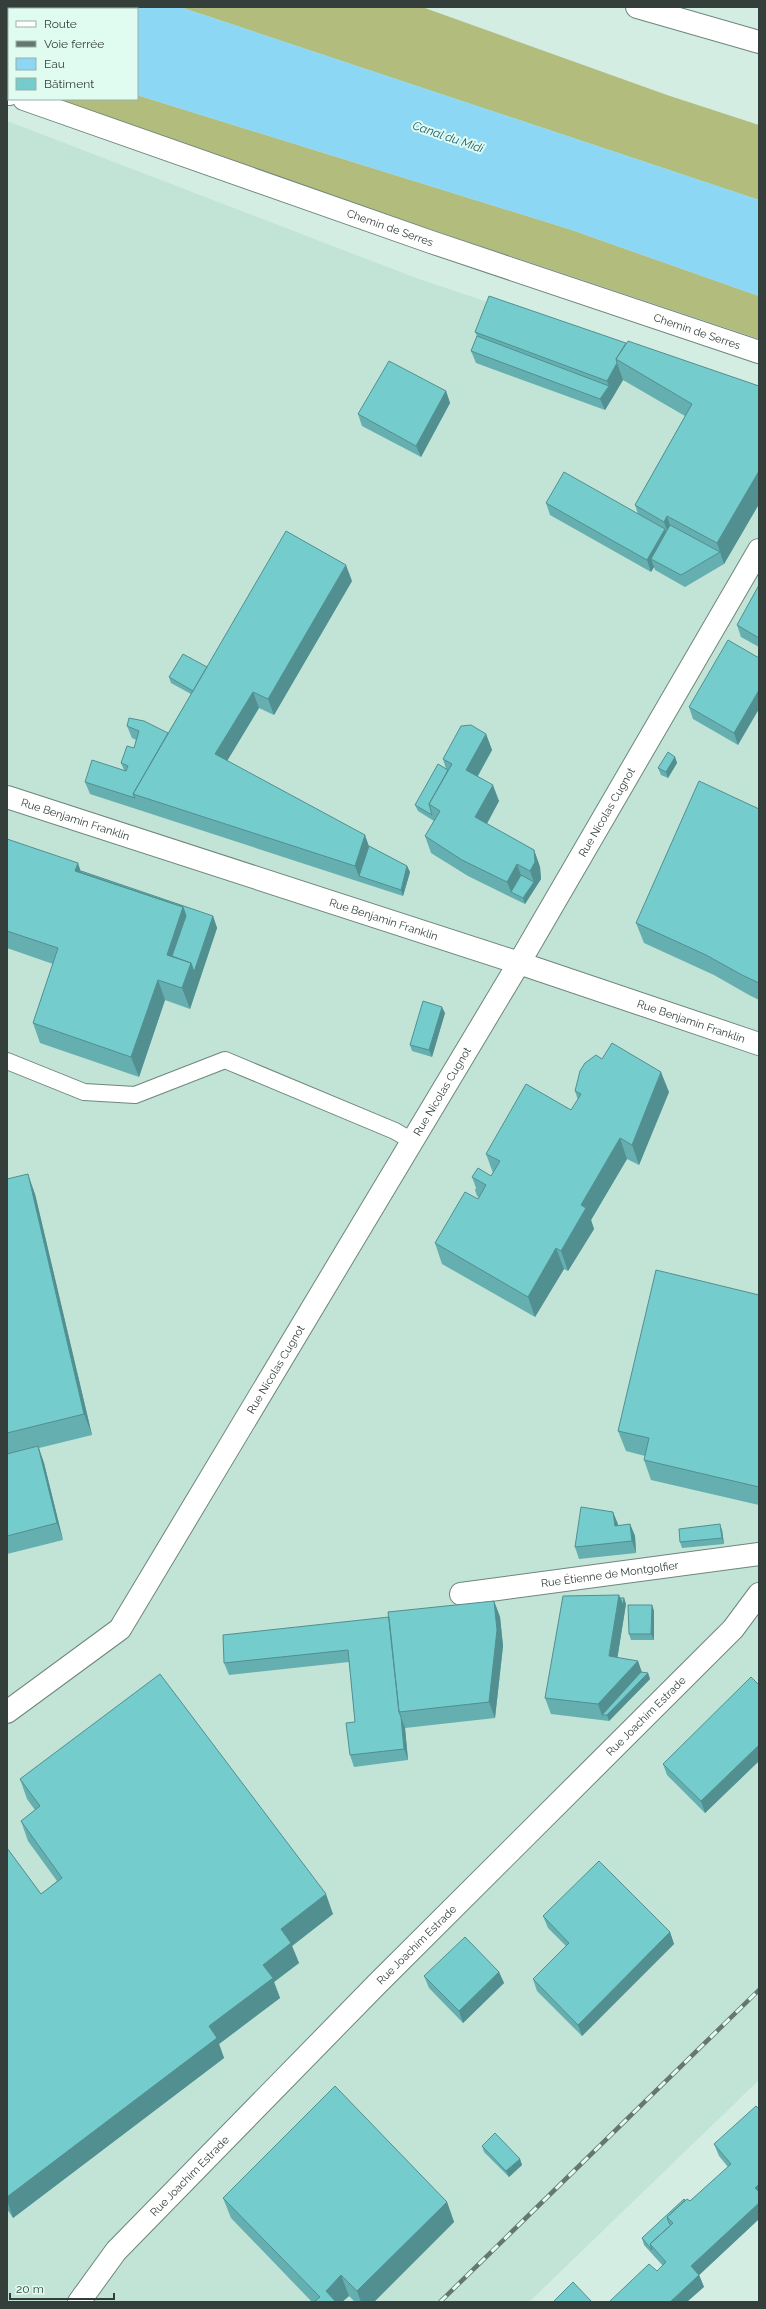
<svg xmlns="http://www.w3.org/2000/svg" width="766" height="2309" font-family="Raleway,sans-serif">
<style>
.built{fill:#c1e4d6}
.forest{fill:#b2bc7d}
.water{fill:#8cd7f4}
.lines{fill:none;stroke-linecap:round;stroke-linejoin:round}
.lane-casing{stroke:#6e867c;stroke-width:18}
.street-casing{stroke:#6e867c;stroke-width:24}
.lane{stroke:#fff;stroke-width:16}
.street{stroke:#fff;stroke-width:22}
.rail-casing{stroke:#667670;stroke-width:4.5}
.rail{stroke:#e0fbf0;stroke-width:3;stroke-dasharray:9;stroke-linecap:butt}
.wall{fill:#65afb0}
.shaded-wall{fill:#528f90}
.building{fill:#75cccd;stroke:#528f90}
.labels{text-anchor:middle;stroke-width:4;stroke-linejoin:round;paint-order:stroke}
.street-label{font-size:11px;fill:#343f3b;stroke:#e0fbf0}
.water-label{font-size:12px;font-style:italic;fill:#225e72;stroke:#e0fbf0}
</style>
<rect width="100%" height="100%" fill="#d3ede3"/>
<path class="built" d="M7 121 416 278 759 393V2080L529 2302H7Z"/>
<path class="forest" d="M180 7H422L667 95 759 125V200Z
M137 95 569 229 759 296V339L369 209 57 99H137Z"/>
<path class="water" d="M7 7H180L759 200V296L569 229 137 95V9H9V53L7 52Z"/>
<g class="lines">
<g class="lane-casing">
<path id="lane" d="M7 1061 84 1092 135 1095 225 1060 395 1131 412 1141"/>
</g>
<g class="street-casing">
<g id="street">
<path d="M637 7 759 42"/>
<path d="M7 93 9 94"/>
<path id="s1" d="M24 99 431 242 759 352"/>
<path id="s2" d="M7 797 519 963 759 1044"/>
<path id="s3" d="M461 1594 759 1554"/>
<path id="s4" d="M7 1712 120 1629 519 963 759 550"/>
<path id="s5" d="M79 2302 116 2251 377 1984 733 1629 759 1594"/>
</g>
</g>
<use href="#lane" class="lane"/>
<use href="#street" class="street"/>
<g class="rail-casing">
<path id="rail" d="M440 2302 759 1990"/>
</g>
<use href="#rail" class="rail"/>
</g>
<path class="wall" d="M475 332 626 343 759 386V504L724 564 685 587 655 570 654 567 651 572 550 515 546 503 638 514 635 505 685 416 623 380 605 410 476 363 471 351 477 336Z
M446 391 450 403 421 457 362 426 358 414Z
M352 581 274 715 259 708 227 761 369 846 407 866 410 872 403 896 90 794 85 782 124 770 121 763 134 748 136 740 132 738 127 726 168 733 191 694 171 683 169 677 207 667Z
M759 585V647L741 637 737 625Z
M759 658 738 745 693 719 689 707Z
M486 734 492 750 478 776 499 801 487 824 534 850 540 867 541 879 525 904 468 876 431 853 425 836 434 821 418 811 415 805 446 769 443 759Z
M675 757 677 763 668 778 661 775 658 768Z
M759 809V1000L749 995 714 975 644 943 636 923Z
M7 839 81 871 213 916 217 928 190 1009 165 1000 139 1077 40 1043 33 1023 53 964 7 948Z
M445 1013 432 1057 412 1051 410 1045Z
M602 1059 669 1092 639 1165 627 1159 591 1220 594 1229 568 1271 564 1269 535 1317 442 1264 435 1243 478 1199 479 1197 477 1196 475 1190 476 1188 472 1177 491 1176 493 1173 486 1154 571 1110 578 1100 575 1091Z
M7 1179 35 1194 92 1435 39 1448 44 1463 63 1540 7 1554Z
M759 1295V1505L651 1480 644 1460 645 1456 626 1451 618 1431Z
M613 1512 618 1526 630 1524 635 1536 636 1553 579 1559 575 1547Z
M722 1530 724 1544 682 1548 680 1542Z
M619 1595 620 1598 626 1604 617 1658 638 1661 641 1672 648 1673 650 1679 609 1721 551 1714 545 1698Z
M494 1601 500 1617 503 1646 495 1718 405 1728 408 1760 354 1767 350 1755 355 1722 349 1662 229 1675 224 1663 389 1617Z
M652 1605 654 1611V1640H631L629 1634Z
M759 1685V1761L705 1813 667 1775 663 1764Z
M20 1779 333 1914 292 1946 299 1963 274 1982 280 1998 219 2044 224 2058 13 2218 7 2209V1848L41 1894 57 1881 28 1841 21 1821 35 1810 27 1799Z
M543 1916 670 1932 674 1944 582 2036 537 1991 533 1979 566 1946 548 1928Z
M499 1972 504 1983 463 2023 429 1988 424 1976Z
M759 2109V2219L699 2275 704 2287 657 2271 663 2266 644 2245 642 2238 685 2200 690 2201 728 2167 719 2156 714 2144Z
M482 2146 520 2159 522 2165 509 2177 484 2152Z
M223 2198 447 2202 454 2222 374 2302H355L349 2296 342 2302H312L231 2218Z"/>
<path class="shaded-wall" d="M617 363 623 380 613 397 607 381Z
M609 386 613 397 605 410 600 399Z
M446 391 450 403 421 457 416 446Z
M759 471V504L724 564 717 543Z
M667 516 674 537 671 542 664 522Z
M665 529 669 541 651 559 654 567 651 572 647 560Z
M346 565 352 581 274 715 268 699Z
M759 690V709L738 745 734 733Z
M253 692 259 708 221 771 215 754Z
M486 734 492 750 472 786 466 770Z
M675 757 677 763 668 778 666 772Z
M493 785 499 801 481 834 475 817Z
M365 835 371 852 359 876 355 866Z
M534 850 540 867 541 879 525 904 523 898 534 882 530 871Z
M78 863 84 881 75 871Z
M517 864 523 881 511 892 507 882Z
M407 866 410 872 403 896 401 890Z
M183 907 190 927 177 966 167 955Z
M213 916 217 928 190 1009 182 988 191 963Z
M158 980 165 1000 139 1077 131 1057Z
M442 1007 445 1013 432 1057 429 1050Z
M661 1072 669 1092 639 1165 632 1145Z
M620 1138 627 1159 591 1220 594 1229 568 1271 561 1251 581 1205Z
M28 1174 35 1194 92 1435 84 1414Z
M556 1248 564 1269 535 1317 528 1297Z
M38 1446 44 1463 63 1540 57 1523Z
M613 1512 618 1524 620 1538 615 1526Z
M630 1524 635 1536 636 1553 632 1541Z
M720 1524 722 1530 724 1544 722 1538Z
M619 1595 623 1605 624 1598 626 1604 615 1673 609 1656Z
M494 1601 500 1617 503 1646 495 1718 489 1702Z
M652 1605 654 1611V1640L651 1634Z
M638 1661 644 1678 648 1673 650 1679 609 1721 607 1715H602L604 1721 598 1704Z
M401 1717 405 1728 408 1760 404 1749Z
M759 1745V1761L705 1813 701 1801Z
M326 1894 333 1914 292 1946 299 1963 274 1982 280 1998 219 2044 224 2058 13 2218 7 2200V2197L209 2026 263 1965 281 1929Z
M670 1932 674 1944 582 2036 578 2025Z
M499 1972 504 1983 463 2023 459 2011Z
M520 2159 522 2165 509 2177 506 2171Z
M759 2184V2199L755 2188Z
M447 2202 454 2222 374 2302H361L357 2291Z
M759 2203V2219L696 2278 691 2266Z
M341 2275 349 2296 342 2302H330L326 2291Z
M699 2275 704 2287 687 2302H670Z"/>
<path class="building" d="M489 296 626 343 616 359 617 363 607 381 475 332Z
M477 336 609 386 600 399 471 351Z
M628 341 759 386V471L717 543 667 516 664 522 635 505 692 404 616 359Z
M389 361 446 391 416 446 358 414Z
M564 472 665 529 647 560 546 503Z
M670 525 720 552 681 575 651 559Z
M286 531 346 565 268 699 253 692 215 754 365 835 355 866 133 794Z
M759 585V638L737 625Z
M728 640 759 658V690L734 733 689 707Z
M183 654 207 667 193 691 169 677Z
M129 718 144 721 168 733 133 794 135 798 85 782 92 760 126 771 128 766 121 763 127 746 134 748 139 731 127 726Z
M471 725 486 734 466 770 493 785 475 817 534 850 535 862 530 871 517 864 507 882 462 860 425 836 440 811 429 804 452 764 443 759 461 726Z
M668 752 675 757 666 772 658 768Z
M438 764 448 770 429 804 432 815 415 805Z
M699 781 759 809V983L742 975 706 955 636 923Z
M7 839 78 863 75 871 183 907 167 955 191 963 182 988 158 980 131 1057 33 1023 58 948 7 931Z
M369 846 407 866 401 890 359 876Z
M81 871 213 916 194 972 191 963 172 956 186 916 183 907 80 872Z
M521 875 534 882 523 898 511 892Z
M423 1001 442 1007 429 1050 410 1045Z
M612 1043 661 1072 632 1145 620 1138 581 1205 586 1208 561 1251 556 1248 528 1297 435 1243 465 1192 478 1199 486 1185 472 1177 478 1168 491 1176 500 1161 486 1154 526 1084 571 1110 581 1094 575 1091 580 1071 585 1063 596 1055 602 1059Z
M28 1174 84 1414 7 1433V1179Z
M656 1270 759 1295V1487L644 1460 649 1438 618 1431Z
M38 1446 57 1523 7 1536V1454Z
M581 1507 613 1512 615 1526 630 1524 632 1541 575 1547Z
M720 1524 722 1538 680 1542 679 1529Z
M619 1595 609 1656 638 1661 598 1704 545 1698 563 1596Z
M620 1598H624L623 1605Z
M494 1601 497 1630 489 1702 399 1712 388 1612Z
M628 1605H652L651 1634H629Z
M389 1617 399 1712 401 1717 404 1749 350 1755 346 1723 355 1722 348 1650 224 1663 223 1635Z
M641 1672 648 1673 607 1715H602Z
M160 1674 326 1894 281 1929 291 1943 263 1965 273 1978 209 2026 217 2038 7 2197V1848L41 1894 62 1878 21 1821 40 1806 20 1779Z
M751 1677 759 1685V1745L701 1801 663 1764Z
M599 1861 670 1932 578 2025 533 1979 569 1943 543 1916Z
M465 1937 499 1972 459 2011 424 1976Z
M335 2086 447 2202 357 2291 341 2275 326 2291 336 2302H314L320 2297 223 2198Z
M756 2106 759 2109V2184L755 2188 759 2192V2203L691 2266 699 2275 670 2302H609L649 2264 657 2271 666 2262 650 2244 673 2223 667 2217 687 2199 690 2201 731 2164 714 2144Z
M495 2133 520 2159 506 2171 482 2146Z
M684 2199 685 2200 667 2217 669 2223 671 2225 650 2244 652 2250 642 2238Z
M573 2282 592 2302H553Z"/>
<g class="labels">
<g class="street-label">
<text dy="4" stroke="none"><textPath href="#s1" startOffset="388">Chemin de Serres</textPath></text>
<text dy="4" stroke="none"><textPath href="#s1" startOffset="712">Chemin de Serres</textPath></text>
<text dy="4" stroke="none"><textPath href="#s4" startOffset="1091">Rue Nicolas Cugnot</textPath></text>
<text dy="4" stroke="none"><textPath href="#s2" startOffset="72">Rue Benjamin Franklin</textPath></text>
<text dy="4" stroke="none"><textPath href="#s2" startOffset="396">Rue Benjamin Franklin</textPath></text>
<text dy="4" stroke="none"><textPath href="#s2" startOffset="720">Rue Benjamin Franklin</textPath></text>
<text dy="4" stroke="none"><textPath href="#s4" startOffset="767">Rue Nicolas Cugnot</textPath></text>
<text dy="4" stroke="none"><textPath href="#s4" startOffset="443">Rue Nicolas Cugnot</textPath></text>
<text dy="4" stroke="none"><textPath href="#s3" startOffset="150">Rue Étienne de Montgolfier</textPath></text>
<text dy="4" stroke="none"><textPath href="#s5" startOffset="816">Rue Joachim Estrade</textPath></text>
<text dy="4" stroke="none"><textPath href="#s5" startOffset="492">Rue Joachim Estrade</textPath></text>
<text dy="4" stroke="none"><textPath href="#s5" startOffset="168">Rue Joachim Estrade</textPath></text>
</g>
<g class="water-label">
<text transform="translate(448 137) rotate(19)" y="4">Canal du Midi</text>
</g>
</g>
<rect width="766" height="2309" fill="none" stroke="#343f3b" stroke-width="16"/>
<rect x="8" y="8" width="130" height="92" fill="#e0fbf0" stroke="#9bb0a8"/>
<rect x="16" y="21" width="20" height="6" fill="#ffffff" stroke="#9bb0a8"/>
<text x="44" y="28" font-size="12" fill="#343f3b">Route</text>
<rect x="16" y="41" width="20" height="6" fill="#667670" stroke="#9bb0a8"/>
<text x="44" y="48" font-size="12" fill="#343f3b">Voie ferrée</text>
<rect x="16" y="58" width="20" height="12" fill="#8cd7f4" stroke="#9bb0a8"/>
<text x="44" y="68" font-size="12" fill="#343f3b">Eau</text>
<rect x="16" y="78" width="20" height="12" fill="#75cccd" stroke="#9bb0a8"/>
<text x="44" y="88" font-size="12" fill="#343f3b">Bâtiment</text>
<path d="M10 2293v6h104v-6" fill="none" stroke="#343f3b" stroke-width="2"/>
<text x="16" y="2293" font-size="12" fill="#343f3b" stroke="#e0fbf0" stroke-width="3" paint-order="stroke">20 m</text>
</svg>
